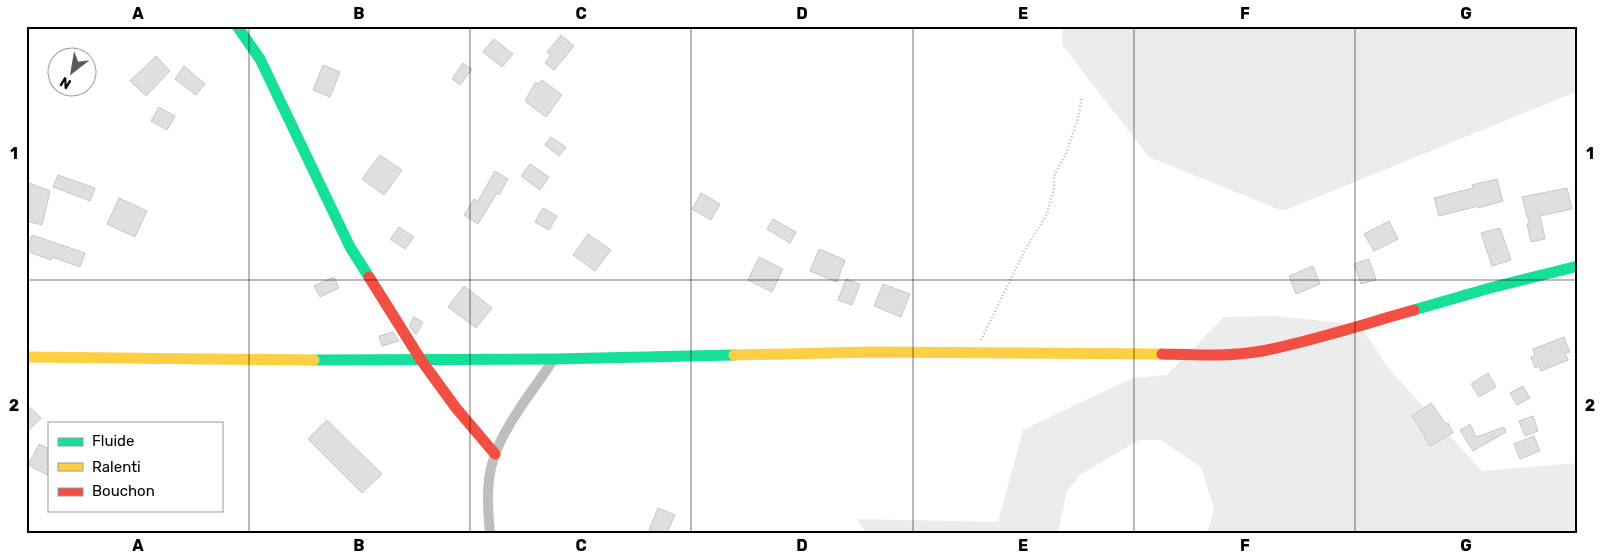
<svg xmlns="http://www.w3.org/2000/svg" width="1604" height="559" font-family="Rubik,sans-serif">
<style>
.green{fill:#ececec}
.building{fill:#dfdfdf;stroke:#c7c7c7}
.lines{fill:none;stroke-linecap:round;stroke-linejoin:round}
.path{stroke:#b9b9b9;stroke-width:2.5;stroke-dasharray:1 2.5;stroke-linecap:butt}
.street{stroke:#bebebe;stroke-width:10}
.fast{stroke:#16e098;stroke-width:11}
.slow{stroke:#ffcf43;stroke-width:11}
.jam{stroke:#f24e42;stroke-width:11}
.grid{fill:none;stroke:#000;stroke-width:1;stroke-opacity:0.55}
.neatline{fill:none;stroke:#000;stroke-width:2}
.grid-label{font-size:16px;text-anchor:middle;font-weight:bold;fill:#000}
</style>
<rect width="100%" height="100%" fill="#fff"/>
<path class="green" d="M1063 26H1578V91L1283 211 1149 157 1062 45Z
M1275 316 1360 325 1389 369 1482 471 1578 463V533H1207L1214 509 1201 467 1161 440H1139L1081 474 1067 491 1058 533H866L857 519 998 522 1023 430 1132 378 1167 375 1224 317Z"/>
<path class="building" d="M561 35 574 46 554 70 545 63 551 55 547 52Z
M494 39 513 54 502 67 483 52Z
M156 56 170 71 146 96 130 81Z
M463 63 472 69 460 85 452 79Z
M323 65 340 72 330 97 313 90Z
M184 66 205 84 196 95 175 79Z
M542 80 562 95 546 117 525 101 535 83H540Z
M159 107 175 116 167 130 151 121Z
M551 137 566 147 559 156 545 145Z
M380 155 402 170 384 195 362 179Z
M530 164 549 177 540 190 521 176Z
M495 171 508 179 499 195 497 193 478 224 464 215 474 199 478 201Z
M58 175 95 188 90 201 53 187Z
M1497 179 1503 201 1478 208V206L1439 216 1434 198 1473 188 1472 185Z
M29 183 50 191 42 225 26 221V190Z
M1567 188 1572 209 1540 216 1545 239 1531 242 1527 224 1529 223 1522 197Z
M701 193 720 204 711 220 692 209Z
M119 198 147 211 135 237 107 224Z
M543 208 557 216 549 230 535 222Z
M773 219 796 232 790 243 767 229Z
M1389 221 1398 239 1374 251 1364 234Z
M399 227 414 237 405 249 390 239Z
M1500 228 1511 260 1492 266 1481 233Z
M588 234 611 250 595 271 573 255Z
M32 235 85 253 80 267 52 257 51 260 26 251Z
M819 249 845 260 837 282 810 271Z
M759 257 783 269 772 292 748 280Z
M1369 259 1376 280 1361 284 1354 264Z
M1313 266 1320 284 1296 294 1289 276Z
M334 277 339 288 320 297 314 286Z
M846 279 860 284 852 305 838 300Z
M883 284 910 294 901 317 874 306Z
M464 286 492 308 476 328 448 307Z
M414 317 423 322 416 335 409 325Z
M393 332 399 341 382 346 379 336Z
M1564 337 1570 352 1565 353 1568 360 1541 371 1539 366 1535 368 1531 357 1535 355 1533 349Z
M1488 373 1496 387 1479 397 1471 384Z
M1523 386 1530 398 1517 405 1510 393Z
M1431 403 1446 424 1448 423 1453 433 1430 446 1424 437 1425 436 1412 416Z
M26 404 41 418 26 433Z
M1533 416 1538 431 1525 436 1519 421Z
M327 420 382 474 362 493 308 439Z
M1470 424 1476 437 1504 427 1506 432 1473 451 1460 430Z
M1534 436 1540 451 1520 459 1514 444Z
M39 444 49 449V476L28 465Z
M658 508 675 515 667 533H656L649 530Z"/>
<g class="lines">
<path class="path" d="M981 340 1025 250 1047 214 1054 188V176L1066 154 1078 118 1082 97"/>
<path class="street" d="M490 533C488 511 486 486 492 464 502 427 533 391 554 359"/>
<path class="fast" d="M237 26 260 59 350 247 369 277
M1414 310 1490 288 1578 266
M314 360 554 359 734 355"/>
<path class="slow" d="M734 355 872 352 1162 354
M26 357 314 360"/>
<path class="jam" d="M369 277 421 360 456 408 495 454
M1162 354C1195 355 1229 357 1262 351 1313 341 1364 324 1414 310"/>
</g>
<path class="grid" d="M249 26V533M470 26V533M691 26V533M913 26V533M1134 26V533M1355 26V533M26 280H1578"/>
<rect width="1604" height="559" fill="none" stroke="#ffffff" stroke-width="55"/>
<rect x="48" y="422" width="175" height="90" fill="#ffffff" stroke="#999999"/>
<rect x="58" y="438" width="25" height="8" fill="#16e098" stroke="#999999"/>
<text x="92" y="446" font-size="15" fill="#000000">Fluide</text>
<rect x="58" y="463" width="25" height="8" fill="#ffcf43" stroke="#999999"/>
<text x="92" y="472" font-size="15" fill="#000000">Ralenti</text>
<rect x="58" y="488" width="25" height="8" fill="#f24e42" stroke="#999999"/>
<text x="92" y="496" font-size="15" fill="#000000">Bouchon</text>
<g transform="translate(72 72) rotate(211)"><circle r="24" fill="#ffffff" stroke="#999999"/>
<path d="M0-4L9 19L0 12L-9 19Z" fill="#595959"/>
<text y="-8" font-size="14" font-weight="bold" text-anchor="middle" fill="#000000">N</text>
</g>
<rect x="28" y="28" width="1548" height="504" class="neatline"/>
<g class="grid-label">
<text x="138" y="19">A</text>
<text x="359" y="19">B</text>
<text x="581" y="19">C</text>
<text x="802" y="19">D</text>
<text x="1023" y="19">E</text>
<text x="1245" y="19">F</text>
<text x="1466" y="19">G</text>
<text x="14" y="159">1</text>
<text x="1590" y="159">1</text>
<text x="14" y="411">2</text>
<text x="1590" y="411">2</text>
<text x="138" y="551">A</text>
<text x="359" y="551">B</text>
<text x="581" y="551">C</text>
<text x="802" y="551">D</text>
<text x="1023" y="551">E</text>
<text x="1245" y="551">F</text>
<text x="1466" y="551">G</text>
</g>
</svg>
